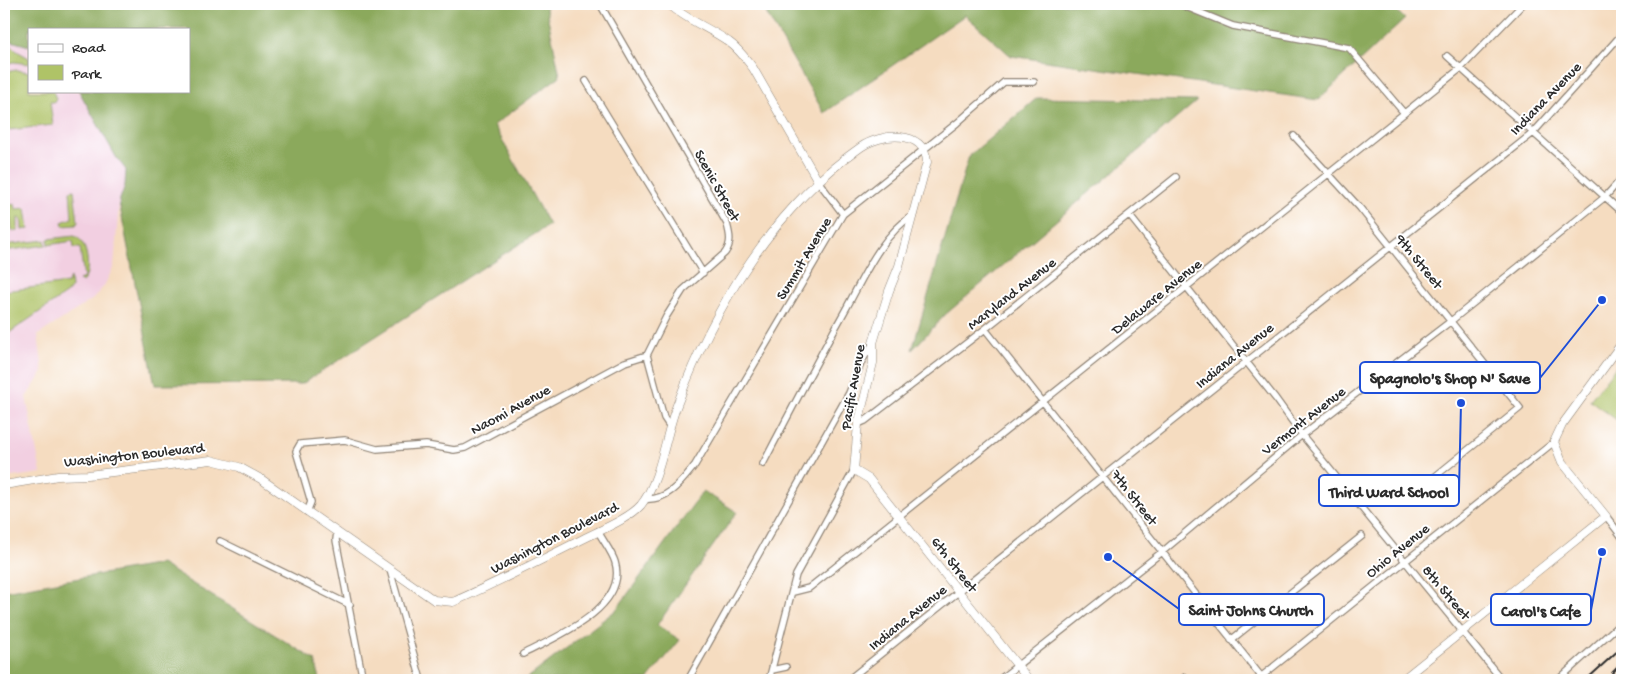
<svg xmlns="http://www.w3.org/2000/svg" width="1626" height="684" font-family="'Gochi Hand',sans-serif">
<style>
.built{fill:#f2cfe1}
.green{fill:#afc367;stroke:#6d7749}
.forest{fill:#8ba95c;stroke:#5b6a44}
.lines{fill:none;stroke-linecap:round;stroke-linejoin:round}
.street-casing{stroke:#908476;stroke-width:8}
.secondary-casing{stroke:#908476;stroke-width:9}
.street{stroke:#fff;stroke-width:5.5}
.secondary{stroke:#fff;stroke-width:8}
.rail{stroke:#2b2b2b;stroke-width:2}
.labels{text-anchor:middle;stroke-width:4;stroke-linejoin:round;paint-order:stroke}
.street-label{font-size:15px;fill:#2b2b2b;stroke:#fff}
.leader{fill:none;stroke:#1d4ed8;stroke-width:2}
.callout-dot{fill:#1d4ed8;stroke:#fff;stroke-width:2}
.callout{fill:#fff;stroke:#1d4ed8;stroke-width:2}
.callout-label{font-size:16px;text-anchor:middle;font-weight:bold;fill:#2b2b2b}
</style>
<rect width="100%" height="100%" fill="#fff"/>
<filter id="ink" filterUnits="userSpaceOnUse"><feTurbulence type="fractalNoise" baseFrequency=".02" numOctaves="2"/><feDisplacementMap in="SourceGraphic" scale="10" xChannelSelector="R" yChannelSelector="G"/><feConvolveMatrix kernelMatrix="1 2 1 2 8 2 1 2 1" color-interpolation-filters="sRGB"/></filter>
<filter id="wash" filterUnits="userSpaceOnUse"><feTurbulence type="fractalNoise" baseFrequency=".0096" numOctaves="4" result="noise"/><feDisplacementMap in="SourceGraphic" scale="20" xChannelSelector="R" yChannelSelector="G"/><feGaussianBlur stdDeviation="1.12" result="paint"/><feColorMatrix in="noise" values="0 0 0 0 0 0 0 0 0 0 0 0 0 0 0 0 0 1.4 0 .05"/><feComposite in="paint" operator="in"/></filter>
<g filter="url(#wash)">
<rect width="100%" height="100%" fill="#f5dcc0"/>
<path class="built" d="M4 39 29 46V91H79L116 157 126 170 125 185 119 202 114 266 104 286 93 299 38 335 43 372 26 397 41 473 4 478Z"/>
<path class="green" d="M4 39 17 51 29 58V64L14 62 4 64Z
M17 70 29 72V91H53L56 99 54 102H50L53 125 9 130 4 95V72Z
M74 190 78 222 76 225 63 226 62 222 72 218 70 191Z
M15 204 16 209 26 208 29 229 22 230 21 219 18 218V230L12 231 9 205Z
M74 236C88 239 92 275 82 282L79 280 84 278 80 248H74L73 241 48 245V239Z
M45 240 46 245 4 251V245Z
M70 277 71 288 67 293 9 333H4V291L68 283Z
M1622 359V424L1590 400Z"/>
<path class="forest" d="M4 4H545L560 76 494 125 549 225 302 384 155 385 119 202 125 185 126 170 116 157 79 91H189V29H29V46L4 39Z
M761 4H1390L1405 19 1318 100 1011 56 965 15 824 113Z
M1037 98 1197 101 946 314 912 350 969 156Z
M703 491 737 512 657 625 680 640 647 680H525L616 610Z
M161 564 315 660 320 680H4V591Z"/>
</g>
<g filter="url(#ink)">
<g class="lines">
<g class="street-casing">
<path id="street" d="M600 4 727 224C730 235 732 243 725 253L683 290 666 317 647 355 664 418 670 427
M1179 4 1233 26 1349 48 1404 113
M1447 56 1622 212
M586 81 703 273
M1294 136 1360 208 1520 408 1412 495
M818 181 843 214
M1129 215 1276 399 1302 435 1502 680
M985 329 1264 680
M858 424 865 421 985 329 1176 177
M763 464C790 412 818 359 847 307 865 274 881 236 913 215
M645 499C668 501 682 481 695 465L843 214 957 123 1004 82H1034
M307 512 311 502 296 451 300 444 345 440 377 449 426 445 454 450 465 448 625 362 647 355
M1606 516 1622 537
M337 532 336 540 363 680
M220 541 350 605
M390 570 421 680
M793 592 809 588 1461 68 1523 4
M1231 640 1362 536
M523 654C554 638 629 608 615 562 612 552 603 541 598 531
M772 670 786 667
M688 680 849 393 862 361 872 345
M769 680 796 575 854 470
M848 680 1533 133 1622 34
M999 680 1162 552 1302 435 1451 321 1605 197 1622 178
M1181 680 1185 677
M1257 680 1554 442
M1558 680 1622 622"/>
</g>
<g class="secondary-casing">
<path id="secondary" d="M669 4C686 20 710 28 729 42 739 49 746 59 753 68L818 181
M4 485 58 476 88 475 211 460 239 467 261 479 434 600 453 602C496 583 537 562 579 541 596 532 629 519 641 505 661 480 665 435 677 405 714 307 773 208 861 147 881 133 925 129 927 162L899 266 889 291 873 343V363L858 424 854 470 869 479 1029 680
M1402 680 1606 516 1562 462 1554 442 1562 425 1622 343"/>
</g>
<use href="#street" class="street"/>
<use href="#secondary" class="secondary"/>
<path class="rail" d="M1612 673 1622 663
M1586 680 1622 647"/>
</g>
</g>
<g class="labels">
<g class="street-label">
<text transform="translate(1545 98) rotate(-46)" y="5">Indiana Avenue</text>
<text transform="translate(718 185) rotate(61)" y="5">Scenic Street</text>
<text transform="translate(803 258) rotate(-59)" y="5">Summit Avenue</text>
<text transform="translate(1420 261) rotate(51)" y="5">9th Street</text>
<text transform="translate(1011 293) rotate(-38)" y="5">Maryland Avenue</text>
<text transform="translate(1156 296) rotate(-39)" y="5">Delaware Avenue</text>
<text transform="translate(1234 355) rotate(-39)" y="5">Indiana Avenue</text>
<text transform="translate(852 387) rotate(-80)" y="5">Pacific Avenue</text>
<text transform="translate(510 409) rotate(-29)" y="5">Naomi Avenue</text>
<text transform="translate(1303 420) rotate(-38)" y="5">Vermont Avenue</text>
<text transform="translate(134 454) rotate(-6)" y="5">Washington Boulevard</text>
<text transform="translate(1135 497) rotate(52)" y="5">7th Street</text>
<text transform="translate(554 537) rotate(-27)" y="5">Washington Boulevard</text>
<text transform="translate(1397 550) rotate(-39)" y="5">Ohio Avenue</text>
<text transform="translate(955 564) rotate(52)" y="5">6th Street</text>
<text transform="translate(1447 592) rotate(50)" y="5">8th Street</text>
<text transform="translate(907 617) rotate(-39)" y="5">Indiana Avenue</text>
</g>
</g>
<path class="leader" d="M1602 300L1540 378M1461 403L1459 491M1108 557L1179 609M1602 552L1591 610"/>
<g class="callout-dot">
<circle cx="1602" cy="300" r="5"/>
<circle cx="1461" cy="403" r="5"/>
<circle cx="1108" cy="557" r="5"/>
<circle cx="1602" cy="552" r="5"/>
</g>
<g class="callout">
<rect x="1360" y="362" width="180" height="31" rx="5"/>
<rect x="1319" y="475" width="140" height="31" rx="5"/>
<rect x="1179" y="594" width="145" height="31" rx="5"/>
<rect x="1491" y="594" width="100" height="31" rx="5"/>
</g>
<g class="callout-label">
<text x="1450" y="383">Spagnolo's Shop N' Save</text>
<text x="1389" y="497">Third Ward School</text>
<text x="1251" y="615">Saint Johns Church</text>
<text x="1541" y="616">Carol's Cafe</text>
</g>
<rect width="1626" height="684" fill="none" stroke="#fff" stroke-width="20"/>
<rect x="28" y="28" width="162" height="65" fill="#ffffff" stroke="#aaaaaa"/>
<rect x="38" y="44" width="25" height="8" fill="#ffffff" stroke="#aaaaaa"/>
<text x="72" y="52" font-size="15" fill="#2b2b2b">Road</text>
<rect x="38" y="65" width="25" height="15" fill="#afc367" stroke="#aaaaaa"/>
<text x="72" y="78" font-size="15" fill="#2b2b2b">Park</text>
</svg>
